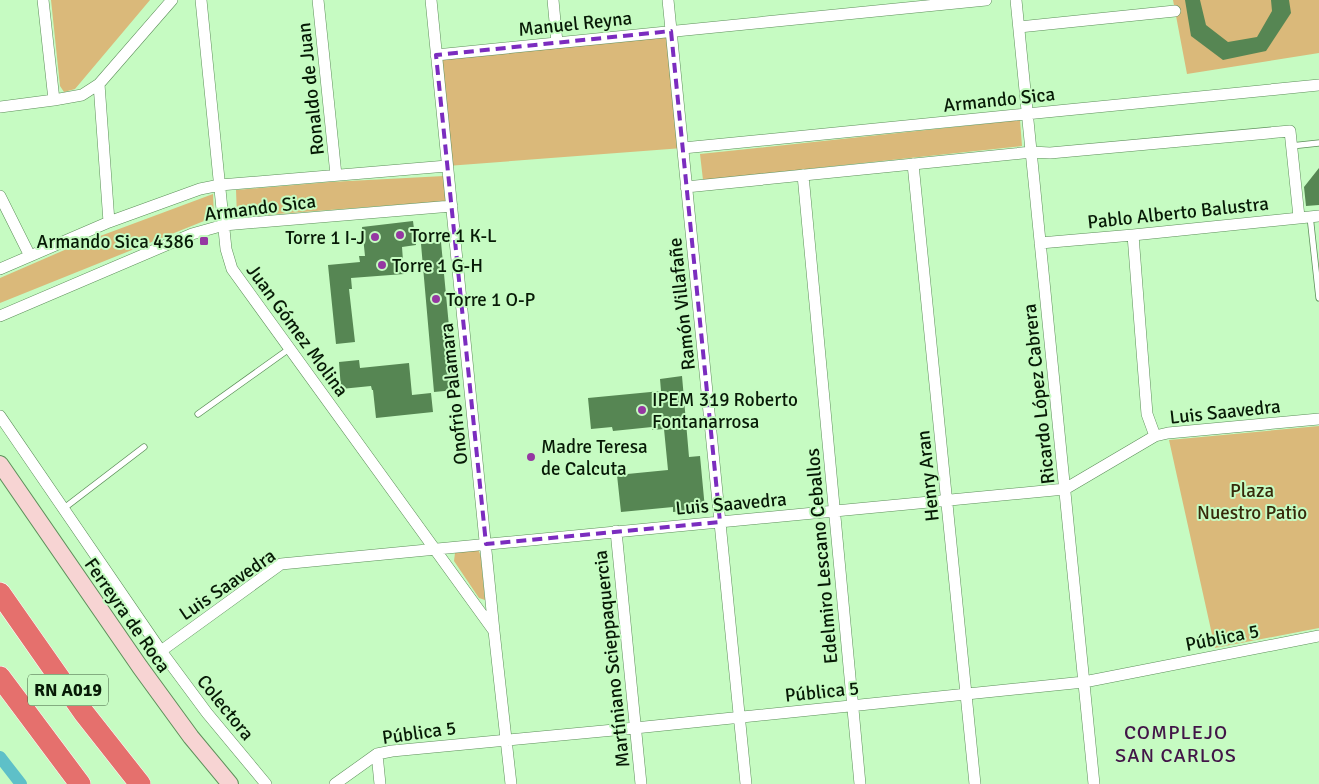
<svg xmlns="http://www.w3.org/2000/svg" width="1319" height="784" font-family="Signika,sans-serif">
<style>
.green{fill:#dab97a}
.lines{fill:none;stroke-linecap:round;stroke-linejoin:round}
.canal{stroke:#5ec0c8;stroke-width:12}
.building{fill:#568653}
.lane-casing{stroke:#5d8f5a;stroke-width:7}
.street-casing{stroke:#5d8f5a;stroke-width:12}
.secondary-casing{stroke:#5d8f5a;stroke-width:18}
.highway-casing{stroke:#fff;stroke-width:22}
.lane{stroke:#fff;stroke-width:5.5}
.street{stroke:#fff;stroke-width:11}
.secondary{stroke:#f7d4d3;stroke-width:16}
.highway{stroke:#e5706d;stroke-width:21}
.marked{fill:none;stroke:#7b2cbf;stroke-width:4;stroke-dasharray:10 6;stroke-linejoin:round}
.poi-dot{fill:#9538a2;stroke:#c6fbc2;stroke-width:2}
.labels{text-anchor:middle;stroke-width:4;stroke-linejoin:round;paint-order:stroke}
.shield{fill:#c6fbc2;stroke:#405e3e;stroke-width:1}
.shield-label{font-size:18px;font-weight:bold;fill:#071a06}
.street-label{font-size:19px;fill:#071a06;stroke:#c6fbc2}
.poi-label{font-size:19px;fill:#071a06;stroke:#c6fbc2;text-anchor:start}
.park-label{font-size:19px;fill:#36280a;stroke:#c6fbc2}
.neighbourhood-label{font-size:20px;letter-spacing:1px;fill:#421548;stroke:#c6fbc2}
</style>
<rect width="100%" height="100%" fill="#c6fbc2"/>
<path class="green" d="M51 0H150L75 89 64 92 60 86Z
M1173 0H1319V53L1187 74Z
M671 31 683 148 447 166 436 55Z
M1020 120 1022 146 703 180 700 154Z
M444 176 447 201 237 217 236 190 330 182Z
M213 194 214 217 0 303V278L76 245Z
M1319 426V628L1215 648 1169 440Z
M472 549 479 551 481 557 485 600 479 598 454 561 455 553Z"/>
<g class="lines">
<path class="canal" d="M0 757 21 784"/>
</g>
<path class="building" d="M1185 0H1200L1206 25 1228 42 1257 37 1272 11 1271 0H1289L1291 13 1266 51 1223 60 1191 36Z
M1319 168V205L1306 206 1304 187Z
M413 221 416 245 402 247 404 274 351 278 352 289H349L355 342 336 344 328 265 360 262 359 256H365L362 227Z
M441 242 455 390 434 392 421 244Z
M359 360 360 368 409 363 412 395 431 393 433 412 376 418 373 390H372L371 386 341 389 339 362Z
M682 376 689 457 700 456 705 509 673 512V507L621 512 617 475 668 470 664 429 652 430V427L613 431 612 427 591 429 588 398 661 391 660 379Z"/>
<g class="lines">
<g class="lane-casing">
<path id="lane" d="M1291 146 1319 143
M1310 216 1319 298
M198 414 289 349
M63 509 144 447"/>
</g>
<g class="street-casing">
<path id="street" d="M43 0 54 100
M201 0 226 249 232 269 494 631
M318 0 336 175
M431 0 494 631 511 784
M553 0 557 43
M668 0 746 784
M1016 0 1094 784
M1019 27 1175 11
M436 55 986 0
M99 84 109 222
M0 107 54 100 82 95 99 84 172 0
M683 148 1319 85
M913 164 975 784
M803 175 860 784
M686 187 1032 152 1050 153 1290 131 1299 217
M0 196 30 256
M1133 235 1141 338 1147 414 1155 436
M1040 243 1133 235 1319 216
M0 269 109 222 200 189 220 185 447 166
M0 316 192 234 224 225 452 206
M0 416 161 651 207 713 266 784
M616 531 641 784
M161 651 281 564 1065 489 1155 436 1168 433 1319 419
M377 754 380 784
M335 784 377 754 392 751 635 728 1084 682 1319 636"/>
</g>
<g class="secondary-casing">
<path id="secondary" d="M0 464 140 667 191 737 230 784"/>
</g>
<g class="highway-casing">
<path id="highway" d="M0 593 84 713 140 784
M0 677 80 784"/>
</g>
<use href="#lane" class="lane"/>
<use href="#street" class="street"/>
<use href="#secondary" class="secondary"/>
<use href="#highway" class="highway"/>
</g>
<path class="marked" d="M671 31 720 522 486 544 436 55Z"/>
<g class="poi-dot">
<circle cx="400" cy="235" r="5"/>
<circle cx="375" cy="237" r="5"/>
<rect x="199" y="236" width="10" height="10" rx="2.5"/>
<circle cx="382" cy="265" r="5"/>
<circle cx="436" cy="299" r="5"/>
<circle cx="642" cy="410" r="5"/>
<circle cx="531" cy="457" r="5"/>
</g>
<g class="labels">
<rect class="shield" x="28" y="674.5" width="80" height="31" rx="4"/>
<g class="shield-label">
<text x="68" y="696">RN A019</text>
</g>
<g class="street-label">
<text transform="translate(575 23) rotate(-6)" y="7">Manuel Reyna</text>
<text transform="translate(310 89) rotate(-96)" y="7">Ronaldo de Juan</text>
<text transform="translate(999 99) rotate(-6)" y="7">Armando Sica</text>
<text transform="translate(260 207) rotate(-7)" y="7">Armando Sica</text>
<text transform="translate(1178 212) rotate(-6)" y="7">Pablo Alberto Balustra</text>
<text transform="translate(681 304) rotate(-96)" y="7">Ramón Villafañe</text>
<text transform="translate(298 330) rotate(54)" y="7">Juan Gómez Molina</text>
<text transform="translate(453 394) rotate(-96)" y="7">Onofrio Palamara</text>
<text transform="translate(1038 394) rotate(-96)" y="7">Ricardo López Cabrera</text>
<text transform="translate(1225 411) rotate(-6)" y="7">Luis Saavedra</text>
<text transform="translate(927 476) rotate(-96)" y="7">Henry Aran</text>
<text transform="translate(731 503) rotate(-5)" y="7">Luis Saavedra</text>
<text transform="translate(821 556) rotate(-95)" y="7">Edelmiro Lescano Ceballos</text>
<text transform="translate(227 584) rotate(-34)" y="7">Luis Saavedra</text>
<text transform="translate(128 615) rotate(55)" y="7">Ferreyra de Roca</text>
<text transform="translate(1222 637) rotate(-11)" y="7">Pública 5</text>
<text transform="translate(611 659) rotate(-96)" y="7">Martíniano Scieppaquercia</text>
<text transform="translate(822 691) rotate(-6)" y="7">Pública 5</text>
<text transform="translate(226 707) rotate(51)" y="7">Colectora</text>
<text transform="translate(419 732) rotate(-8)" y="7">Pública 5</text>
</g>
<g class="poi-label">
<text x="410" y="242">Torre 1 K-L</text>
<text x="365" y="244" text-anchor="end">Torre 1 I-J</text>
<text x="194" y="248" text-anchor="end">Armando Sica 4386</text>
<text x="392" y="272">Torre 1 G-H</text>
<text x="446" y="306">Torre 1 O-P</text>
<text x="652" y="406">IPEM 319 Roberto<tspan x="652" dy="22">Fontanarrosa</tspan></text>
<text x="541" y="453">Madre Teresa<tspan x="541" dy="22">de Calcuta</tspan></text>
</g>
<g class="park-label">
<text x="1252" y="497">Plaza<tspan x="1252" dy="22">Nuestro Patio</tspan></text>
</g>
<g class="neighbourhood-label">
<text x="1176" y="739">COMPLEJO<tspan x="1176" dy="23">SAN CARLOS</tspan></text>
</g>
</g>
</svg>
